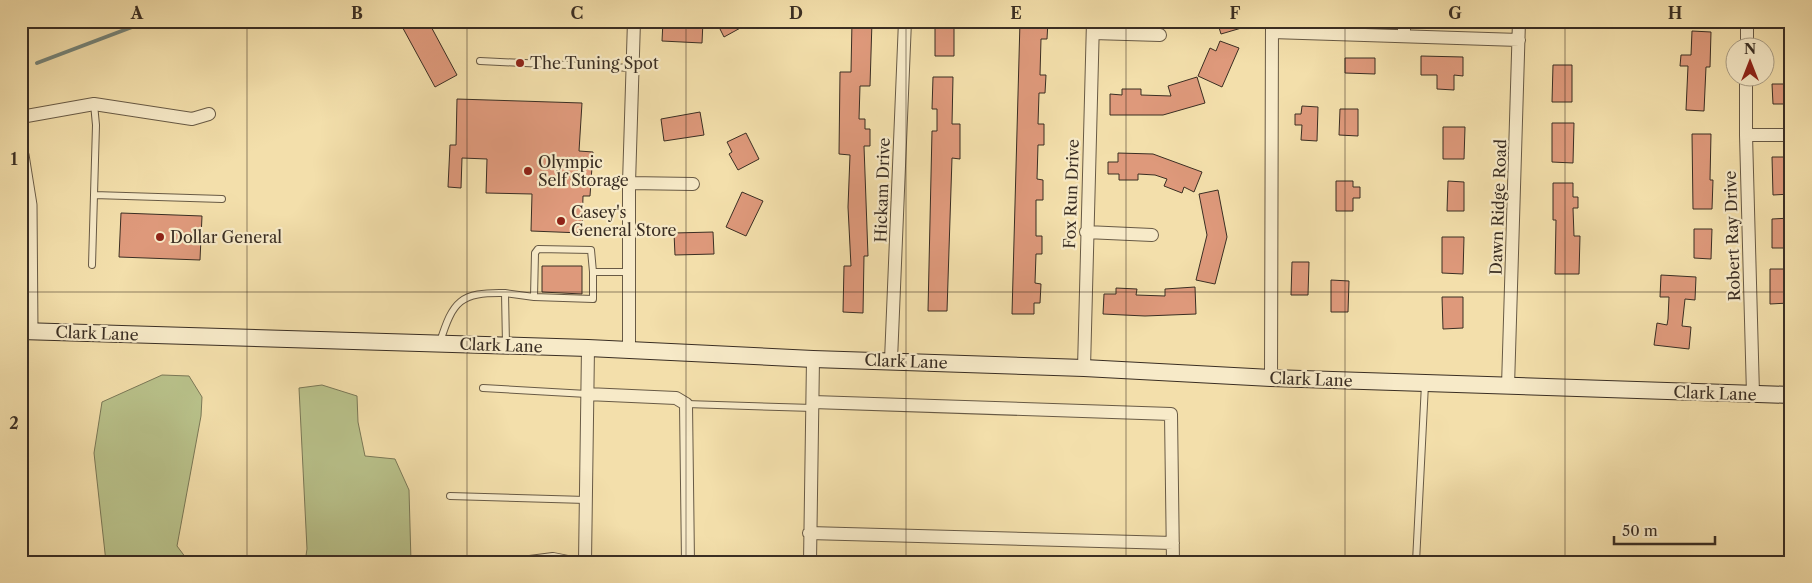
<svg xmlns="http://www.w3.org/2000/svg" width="1812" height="583" font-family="'Libre Caslon Text',serif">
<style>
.green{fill:#b9c28b;stroke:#7a7857}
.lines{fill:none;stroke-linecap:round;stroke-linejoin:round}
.stream{stroke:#758378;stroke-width:4}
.building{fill:#de997b;stroke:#3a2e23}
.service-casing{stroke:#685a45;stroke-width:8}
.minor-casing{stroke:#685a45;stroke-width:14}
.tertiary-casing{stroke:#685a45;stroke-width:17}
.secondary-casing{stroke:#3a2e23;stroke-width:18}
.service{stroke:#f7eac8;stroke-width:6}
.minor{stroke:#f7eac8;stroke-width:12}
.tertiary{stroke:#f7eac8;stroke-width:15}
.secondary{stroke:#f7eac8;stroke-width:16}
.grid{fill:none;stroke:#3a2e23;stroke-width:1;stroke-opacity:0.55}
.poi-dot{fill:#8f2418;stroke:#f7eac8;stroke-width:2}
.labels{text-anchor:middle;stroke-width:4.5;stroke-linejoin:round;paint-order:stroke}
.poi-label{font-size:16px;fill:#3a2e23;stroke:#f7eac8;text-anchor:start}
.street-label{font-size:16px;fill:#3a2e23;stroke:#f7eac8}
.neatline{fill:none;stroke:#3a2e23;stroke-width:2}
.grid-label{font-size:16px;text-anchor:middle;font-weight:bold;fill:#3a2e23}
</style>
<rect width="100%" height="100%" fill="#f3dfab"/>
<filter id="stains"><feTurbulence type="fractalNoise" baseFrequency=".004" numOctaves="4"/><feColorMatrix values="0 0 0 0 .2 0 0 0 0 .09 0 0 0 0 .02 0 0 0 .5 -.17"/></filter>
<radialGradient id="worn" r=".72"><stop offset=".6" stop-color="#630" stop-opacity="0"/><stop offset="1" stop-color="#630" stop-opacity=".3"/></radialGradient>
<path class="green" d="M162 375 189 376 202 397 201 416 177 546 189 562H106L94 453 102 402Z
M322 385 357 396 358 422 365 456 395 459 409 490 411 562H305L307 549 299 388Z"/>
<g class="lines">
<path class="stream" d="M37 63 148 21"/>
</g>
<path class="building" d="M399 21H428L457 75 435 87Z
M663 21H703L702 43 662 41Z
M716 21H753L724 37Z
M852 21H872L870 86H860L859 119H865V129H870V146H864L868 256H864L863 313 843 312 844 266H851L848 207 850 155 839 154 840 72H851Z
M1020 21H1048L1047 39H1041L1040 75H1046L1045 93H1039L1038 124H1044V145H1038L1037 179 1043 180V200H1036V236H1042V254H1036L1035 283 1041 284 1040 303H1034V314H1012Z
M1217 21H1255V24L1221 34Z
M954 24V56H935V25Z
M1692 31 1711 32 1710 67H1706L1704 111 1686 110 1688 66H1680L1681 55H1691Z
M1220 41 1239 48 1222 87 1198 76 1210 48 1216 51Z
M1421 56 1463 57V76L1454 75V90L1437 89V75H1421Z
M1345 58H1375V74L1345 73Z
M1553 65H1572V102H1552Z
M933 77H953L952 124H960V159L952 158 947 311H928L932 131H937V109H932Z
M1197 77 1205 103 1163 115H1110V94L1122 95V89H1141V95L1171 96 1168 86Z
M1772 84H1791V104H1773Z
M457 99 582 103 579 151 593 152 590 196H583L582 233 531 231 532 194 486 193 487 159 462 158 461 188 448 187 450 145H456Z
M1302 106 1318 107 1317 141 1301 140 1302 125H1295V114H1301Z
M1340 109H1358V136L1339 135Z
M700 112 704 135 664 141 661 119Z
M1552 123H1574L1573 163 1552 162Z
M1443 127H1465L1464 159H1443Z
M746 133 759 159 738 170 729 154 732 152 727 142Z
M1692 134H1711L1710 180H1713L1712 209H1693Z
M1118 153 1153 154 1202 172 1194 192 1184 187 1182 193 1164 186 1167 179 1155 175 1138 174V180H1119V174H1108V162H1118Z
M1772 157H1791V194L1773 195Z
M1336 181H1353V187H1360V198H1353V211H1336Z
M1448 181 1464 182V211H1447Z
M1553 183H1573V197H1578V208H1573L1574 236H1580L1579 274H1555L1556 220H1553Z
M1218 190 1227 237 1215 284 1196 280 1207 235 1199 194Z
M742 192 763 201 746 236 726 227Z
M121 213 202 216 200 260 119 257Z
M1791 218V248H1772V219Z
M1694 229H1712L1711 259 1694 258Z
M713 232 714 254 675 255 674 233Z
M1442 237H1464L1463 274 1442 273Z
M1292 262H1309L1308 295H1291Z
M542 266H582V294L542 292Z
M1770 269H1788L1789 303 1770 304Z
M1661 275 1696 277 1695 300 1685 299 1682 326 1691 327 1689 349 1654 345 1657 323 1667 325 1668 319 1669 297H1660Z
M1331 280 1349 281 1348 312H1331Z
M1195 287 1196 314 1145 316 1103 314 1104 294H1116V288L1137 289 1136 295 1165 296V289Z
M1442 297H1463V328L1443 329Z"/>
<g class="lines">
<g class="service-casing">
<path id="service" d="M480 61 632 68
M94 195 222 199
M92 265 96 125 94 104
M534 297 593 299V272
M440 342C453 301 460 292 505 293
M506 345 505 293 534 297 535 253 538 249 591 250 593 272H629
M483 388 587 394
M686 404 813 408
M450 496 586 500
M1416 562 1425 384"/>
</g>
<g class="minor-casing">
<path id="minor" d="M1404 21V36
M1272 32 1519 40
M1093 33 1160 35
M1747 48V21
M1746 78V135L1753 394
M21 117 94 104 192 119 209 114
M1746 135H1791
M629 183 693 184
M1086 232 1152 235
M629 350V183L634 21
M891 360 905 21
M1084 368 1093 21
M1271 378 1272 21
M1508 386 1519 21
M587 394 676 398 686 404 688 562
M813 402 1171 414 1173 562
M809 533 1173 543
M530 562 553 559 568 562
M585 562 588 348
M810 562 813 359"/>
</g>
<g class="tertiary-casing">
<path id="tertiary" d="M21 155 29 205 30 331"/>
</g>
<g class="secondary-casing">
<path id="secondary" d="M21 331 588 348 813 359 1084 368 1271 378 1791 395"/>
</g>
<use href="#service" class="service"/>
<use href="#minor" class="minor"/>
<use href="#tertiary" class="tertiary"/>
<use href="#secondary" class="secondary"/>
</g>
<path class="grid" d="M247 21V562M467 21V562M686 21V562M906 21V562M1126 21V562M1345 21V562M1565 21V562M21 292H1791"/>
<g class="poi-dot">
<circle cx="520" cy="63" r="5"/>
<circle cx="528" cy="171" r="5"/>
<circle cx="561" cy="221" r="5"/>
<circle cx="160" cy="237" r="5"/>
</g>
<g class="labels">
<g class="poi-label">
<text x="530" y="69">The Tuning Spot</text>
<text x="538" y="168">Olympic<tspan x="538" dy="18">Self Storage</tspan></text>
<text x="571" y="218">Casey's<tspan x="571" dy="18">General Store</tspan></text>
<text x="170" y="243">Dollar General</text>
</g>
<g class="street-label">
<text transform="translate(882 190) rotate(-88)" y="6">Hickam Drive</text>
<text transform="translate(1071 194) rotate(-88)" y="6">Fox Run Drive</text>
<text transform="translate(1498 207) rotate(-88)" y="6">Dawn Ridge Road</text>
<text transform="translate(1732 236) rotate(-92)" y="6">Robert Ray Drive</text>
<text transform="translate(97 333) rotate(2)" y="6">Clark Lane</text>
<text transform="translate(501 345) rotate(2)" y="6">Clark Lane</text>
<text transform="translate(906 361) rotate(2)" y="6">Clark Lane</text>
<text transform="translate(1311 379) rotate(2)" y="6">Clark Lane</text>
<text transform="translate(1715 393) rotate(2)" y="6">Clark Lane</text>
</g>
</g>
<rect width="1812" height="583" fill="none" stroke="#f3dfab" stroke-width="55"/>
<g transform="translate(1750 62)"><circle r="24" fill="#f7eac8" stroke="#ab9f86"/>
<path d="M0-4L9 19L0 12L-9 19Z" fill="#8f2418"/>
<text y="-8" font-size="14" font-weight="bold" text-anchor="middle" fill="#3a2e23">N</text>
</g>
<path d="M1614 536v8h101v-8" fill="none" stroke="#3a2e23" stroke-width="2.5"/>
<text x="1622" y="536" font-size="15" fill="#3a2e23" stroke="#f7eac8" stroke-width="4" paint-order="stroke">50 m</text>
<rect x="28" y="28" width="1756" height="528" class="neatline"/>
<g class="grid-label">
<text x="137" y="19">A</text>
<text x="357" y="19">B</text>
<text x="577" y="19">C</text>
<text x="796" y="19">D</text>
<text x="1016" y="19">E</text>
<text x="1235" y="19">F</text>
<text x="1455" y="19">G</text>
<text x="1675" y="19">H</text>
<text x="14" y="165">1</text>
<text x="14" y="429">2</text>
</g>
<rect width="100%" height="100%" filter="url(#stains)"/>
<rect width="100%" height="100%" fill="url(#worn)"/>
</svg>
